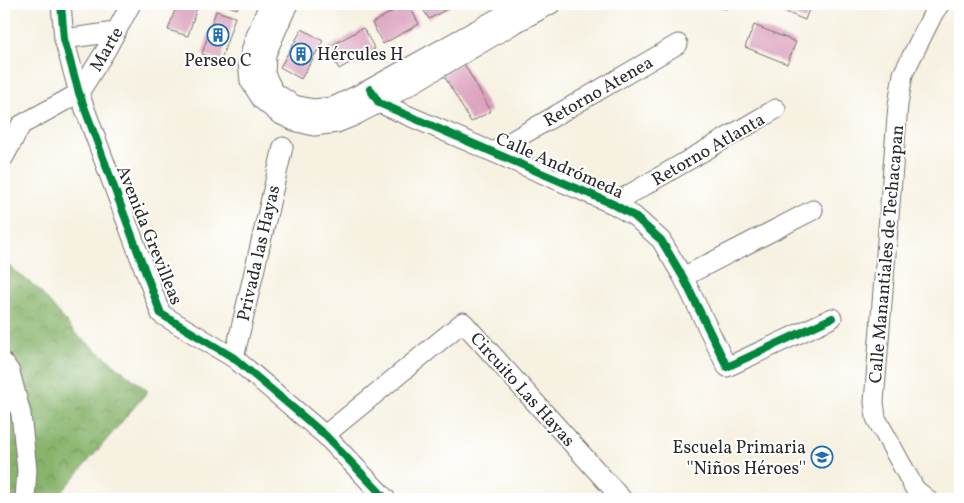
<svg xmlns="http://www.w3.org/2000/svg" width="964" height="503" font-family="Vollkorn,serif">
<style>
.forest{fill:url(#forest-crowns);stroke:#5a704c}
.building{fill:#da9ebb}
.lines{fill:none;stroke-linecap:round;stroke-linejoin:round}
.minor-casing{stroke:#72706b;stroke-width:21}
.minor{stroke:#fff;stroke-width:19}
.cycleway-casing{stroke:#fff;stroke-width:11}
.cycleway{stroke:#00873e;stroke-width:8}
.labels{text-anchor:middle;stroke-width:4;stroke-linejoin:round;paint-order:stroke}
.street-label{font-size:18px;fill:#2b2b2b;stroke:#fff}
.poi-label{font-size:18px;fill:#2b2b2b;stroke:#fff;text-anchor:start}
</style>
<defs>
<pattern id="forest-crowns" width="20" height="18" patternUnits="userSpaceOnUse" patternTransform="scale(1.25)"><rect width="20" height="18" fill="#88b46c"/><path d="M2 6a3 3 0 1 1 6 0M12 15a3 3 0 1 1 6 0" fill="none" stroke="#6f9359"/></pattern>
</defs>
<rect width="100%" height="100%" fill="#fff"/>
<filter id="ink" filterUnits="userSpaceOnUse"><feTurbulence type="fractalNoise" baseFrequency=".02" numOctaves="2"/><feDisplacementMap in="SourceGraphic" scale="10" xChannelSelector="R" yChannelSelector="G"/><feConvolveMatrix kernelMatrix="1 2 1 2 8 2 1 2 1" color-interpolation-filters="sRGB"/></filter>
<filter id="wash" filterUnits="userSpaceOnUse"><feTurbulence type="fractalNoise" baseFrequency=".0096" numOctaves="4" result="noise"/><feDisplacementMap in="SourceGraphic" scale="20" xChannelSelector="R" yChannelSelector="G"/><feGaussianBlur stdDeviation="1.12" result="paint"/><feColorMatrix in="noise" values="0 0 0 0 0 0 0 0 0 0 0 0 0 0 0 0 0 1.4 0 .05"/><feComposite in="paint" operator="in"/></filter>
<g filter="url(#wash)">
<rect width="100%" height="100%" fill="#f6f1e1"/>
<path class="forest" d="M4 262 38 289 76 334 148 391 56 499H4Z"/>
<g id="blocks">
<path class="building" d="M177 4H198L188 36 168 30Z
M223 4H239L237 9Z
M406 4H408L419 24 383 44 372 23Z
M420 4H456L429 19Z
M712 4H728L726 9Z
M766 4H811L805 20Z
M216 11 235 17 221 60 202 54Z
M754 25 796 42 787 64 745 47Z
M363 28 375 49 339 69 327 48Z
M302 29 323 41 301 79 280 67Z
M463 62 491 111 471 122 443 74Z"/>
</g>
</g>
<g filter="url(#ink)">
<use href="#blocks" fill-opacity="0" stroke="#72706b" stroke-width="1"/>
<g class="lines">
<g class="minor-casing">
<path id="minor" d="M61 4 64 39 79 93 161 314 234 358 325 435 386 499
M269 4 254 41 248 63 250 81 262 100 279 114 294 121 314 126 337 123 352 117 379 103 512 25 551 4
M288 4 266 54 265 74 274 92 294 105 313 109 333 107 370 89 523 4
M64 39 115 32
M370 89 379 103 613 204 634 216 661 240 683 277 727 367 832 318
M493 152 678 44
M4 157 21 125 79 93 106 50 131 4
M613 204 776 109
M683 277 813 210
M234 358 283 147
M4 363 10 372 21 414 27 470 25 499
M325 435 463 322 622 499
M927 499 915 489 876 418 874 402 898 105 903 74 934 12 940 4"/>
</g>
<use href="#minor" class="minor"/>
<g class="cycleway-casing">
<path id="cycleway" d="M61 4 64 39 79 93 161 314 234 358 325 435 386 499
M370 89 379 103 613 204 634 216 661 240 683 277 727 367 832 318"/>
</g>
<use href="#cycleway" class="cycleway"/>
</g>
</g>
<defs>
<g id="building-ring" transform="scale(1.125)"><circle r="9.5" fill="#fff" stroke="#1f6fb2" stroke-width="1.5"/><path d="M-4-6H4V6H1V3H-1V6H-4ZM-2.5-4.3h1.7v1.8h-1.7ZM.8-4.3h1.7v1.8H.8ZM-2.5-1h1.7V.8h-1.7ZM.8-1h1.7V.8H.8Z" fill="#1f6fb2"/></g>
<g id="school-ring" transform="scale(1.125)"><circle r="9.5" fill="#fff" stroke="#1f6fb2" stroke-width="1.5"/><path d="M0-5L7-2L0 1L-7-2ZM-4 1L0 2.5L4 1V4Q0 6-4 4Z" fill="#1f6fb2"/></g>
</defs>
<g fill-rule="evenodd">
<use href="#building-ring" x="218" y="35"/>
<use href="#building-ring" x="301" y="54"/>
<use href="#school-ring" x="822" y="457"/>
</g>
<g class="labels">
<g class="street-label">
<text transform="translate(106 49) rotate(-60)" y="6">Marte</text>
<text transform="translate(598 91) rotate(-30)" y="6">Retorno Atenea</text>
<text transform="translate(708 149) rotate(-30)" y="6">Retorno Atlanta</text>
<text transform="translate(560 165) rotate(24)" y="6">Calle Andrómeda</text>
<text transform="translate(150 235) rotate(68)" y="6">Avenida Grevilleas</text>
<text transform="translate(258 253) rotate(-77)" y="6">Privada las Hayas</text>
<text transform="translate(886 254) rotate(-85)" y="6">Calle Manantiales de Techacapan</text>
<text transform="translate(523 389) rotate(48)" y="6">Circuito Las Hayas</text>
</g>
<g class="poi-label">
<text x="317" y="60">Hércules H</text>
<text x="218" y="66" text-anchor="middle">Perseo C</text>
<text x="806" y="453" text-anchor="end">Escuela Primaria<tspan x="806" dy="21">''Niños Héroes''</tspan></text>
</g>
</g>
<rect width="964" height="503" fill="none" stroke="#fff" stroke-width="20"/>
</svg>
